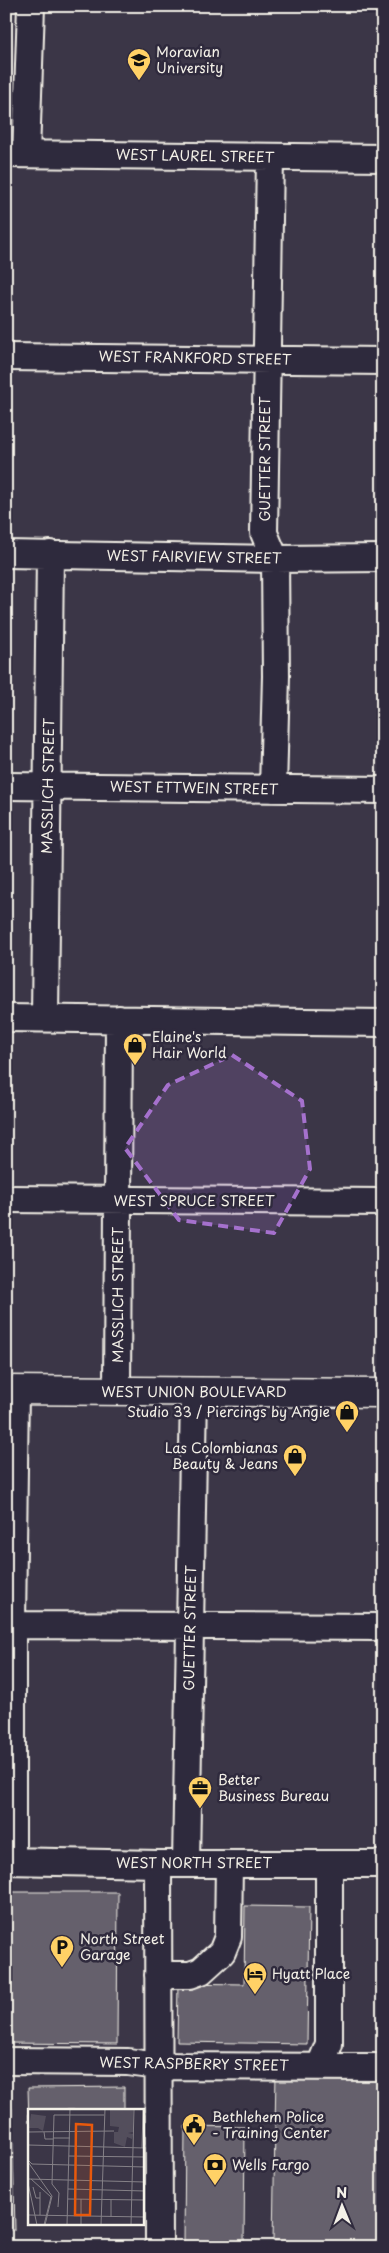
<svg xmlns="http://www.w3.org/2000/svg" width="389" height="2253" font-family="'Playpen Sans',sans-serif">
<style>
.building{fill:#65616c;stroke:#f4f1e8}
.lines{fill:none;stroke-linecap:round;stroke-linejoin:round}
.minor-casing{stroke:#f4f1e8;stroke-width:30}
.major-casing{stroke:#f4f1e8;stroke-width:31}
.minor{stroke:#2f2a3d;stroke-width:26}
.major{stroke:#2f2a3d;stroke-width:28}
.marked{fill:#a571cd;fill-opacity:0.2;stroke:#a571cd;stroke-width:4;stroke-dasharray:10 6;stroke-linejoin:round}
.labels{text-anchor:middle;stroke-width:5;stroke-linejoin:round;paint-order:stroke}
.poi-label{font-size:14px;fill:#f4f1e8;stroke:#2f2a3d;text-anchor:start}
.street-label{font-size:14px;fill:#f4f1e8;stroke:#2f2a3d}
.inset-road{fill:none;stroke:#858187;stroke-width:1}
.view{fill:#e8590c;fill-opacity:0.15;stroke:#e8590c;stroke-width:2.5}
.inset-edge{fill:none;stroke:#f4f1e8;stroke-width:2.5}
</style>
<rect width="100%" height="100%" fill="#3b3647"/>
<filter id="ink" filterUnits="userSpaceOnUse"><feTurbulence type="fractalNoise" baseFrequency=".02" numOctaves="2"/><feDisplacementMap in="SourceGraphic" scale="10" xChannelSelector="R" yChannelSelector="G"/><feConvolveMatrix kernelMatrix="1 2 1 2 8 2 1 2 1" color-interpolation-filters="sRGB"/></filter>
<g filter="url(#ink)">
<path class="building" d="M6 1892H118L117 2044 6 2043Z
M245 1906 309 1907 307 2044 177 2042 178 1983 244 1984Z
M276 2073 383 2075V2243L273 2241Z
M124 2087V2110H29V2122L28 2088Z
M6 2108H12L15 2230H9V2236H6Z
M185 2126 245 2127 244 2245 184 2244Z"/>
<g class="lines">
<g class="minor-casing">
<path id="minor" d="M6 154 383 158
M26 154 31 6
M270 157 264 533 275 559 276 676 273 789
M6 357 383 361
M6 554 275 559 383 558
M6 786 383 790
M6 1018 383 1023
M45 1018 50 554
M6 1199 383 1202
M117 1391 119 1019
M6 1625 383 1627
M6 1861 158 1864H383
M12 1861V1624L15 1390
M158 1864 159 2247
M186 1864 194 1392
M158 1975H190L201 1971 222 1952 228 1937 229 1864
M6 2061 128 2062 158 2066 383 2067
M320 2066 329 2044V1864"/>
</g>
<g class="major-casing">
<path id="major" d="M6 1390 383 1393"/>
</g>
<use href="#minor" class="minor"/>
<use href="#major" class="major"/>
</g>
</g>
<path class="marked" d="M232 1055 302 1101 310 1169 274 1233 179 1220 125 1148 168 1085Z"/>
<defs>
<g id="university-pin" transform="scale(1.25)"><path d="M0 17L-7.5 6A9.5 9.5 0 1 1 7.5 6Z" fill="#ffd166" stroke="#2f2a3d"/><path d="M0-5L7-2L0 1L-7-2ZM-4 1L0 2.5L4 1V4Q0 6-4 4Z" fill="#111"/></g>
<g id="shop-pin" transform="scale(1.25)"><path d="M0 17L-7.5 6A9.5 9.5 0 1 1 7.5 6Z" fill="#ffd166" stroke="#2f2a3d"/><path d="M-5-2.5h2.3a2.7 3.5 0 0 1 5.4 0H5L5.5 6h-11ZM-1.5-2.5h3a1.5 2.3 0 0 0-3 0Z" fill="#111"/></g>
<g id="office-pin" transform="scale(1.25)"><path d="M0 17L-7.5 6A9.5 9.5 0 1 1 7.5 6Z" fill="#ffd166" stroke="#2f2a3d"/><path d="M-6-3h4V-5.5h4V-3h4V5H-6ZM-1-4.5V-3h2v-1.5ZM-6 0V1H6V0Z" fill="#111"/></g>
<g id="parking-pin" transform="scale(1.25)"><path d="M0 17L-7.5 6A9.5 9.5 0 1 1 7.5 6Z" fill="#ffd166" stroke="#2f2a3d"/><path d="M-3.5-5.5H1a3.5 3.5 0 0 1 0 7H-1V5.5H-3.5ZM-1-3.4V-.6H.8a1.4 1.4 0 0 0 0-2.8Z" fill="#111"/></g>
<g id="hotel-pin" transform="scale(1.25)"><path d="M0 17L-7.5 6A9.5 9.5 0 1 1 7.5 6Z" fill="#ffd166" stroke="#2f2a3d"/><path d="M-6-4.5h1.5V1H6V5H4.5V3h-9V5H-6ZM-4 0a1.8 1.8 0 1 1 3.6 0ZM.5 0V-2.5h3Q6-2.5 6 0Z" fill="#111"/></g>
<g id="civic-pin" transform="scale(1.25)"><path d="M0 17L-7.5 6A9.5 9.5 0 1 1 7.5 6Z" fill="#ffd166" stroke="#2f2a3d"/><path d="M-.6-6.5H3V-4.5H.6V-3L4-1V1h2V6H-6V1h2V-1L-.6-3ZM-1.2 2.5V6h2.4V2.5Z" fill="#111"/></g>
<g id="bank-pin" transform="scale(1.25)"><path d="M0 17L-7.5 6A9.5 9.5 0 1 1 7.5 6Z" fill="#ffd166" stroke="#2f2a3d"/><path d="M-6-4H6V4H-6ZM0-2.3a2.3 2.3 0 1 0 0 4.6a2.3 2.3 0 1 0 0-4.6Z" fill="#111"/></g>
</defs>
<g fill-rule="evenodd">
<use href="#university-pin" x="139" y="60"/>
<use href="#shop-pin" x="135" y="1045"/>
<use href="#shop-pin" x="347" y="1412"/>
<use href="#shop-pin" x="295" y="1456"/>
<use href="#office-pin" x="200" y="1788"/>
<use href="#parking-pin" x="62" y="1947"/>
<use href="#hotel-pin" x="255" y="1974"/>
<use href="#civic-pin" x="194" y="2125"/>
<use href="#bank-pin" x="215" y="2165"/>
</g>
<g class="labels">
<g class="poi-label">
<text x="156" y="57">Moravian<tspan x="156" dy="16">University</tspan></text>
<text x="152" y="1042">Elaine's<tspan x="152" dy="16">Hair World</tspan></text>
<text x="330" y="1417" text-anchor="end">Studio 33 / Piercings by Angie</text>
<text x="278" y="1453" text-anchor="end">Las Colombianas<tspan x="278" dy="16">Beauty &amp; Jeans</tspan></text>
<text x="218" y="1785">Better<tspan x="218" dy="16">Business Bureau</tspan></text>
<text x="80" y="1944">North Street<tspan x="80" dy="16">Garage</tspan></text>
<text x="272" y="1979">Hyatt Place</text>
<text x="212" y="2122">Bethlehem Police<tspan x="212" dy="16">- Training Center</tspan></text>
<text x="232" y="2170">Wells Fargo</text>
</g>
<g class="street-label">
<text transform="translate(195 156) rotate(1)" y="5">WEST LAUREL STREET</text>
<text transform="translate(195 358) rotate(1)" y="5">WEST FRANKFORD STREET</text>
<text transform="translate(265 459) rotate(-90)" y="5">GUETTER STREET</text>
<text transform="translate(194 557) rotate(1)" y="5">WEST FAIRVIEW STREET</text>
<text transform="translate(48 786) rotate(-89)" y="5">MASSLICH STREET</text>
<text transform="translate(194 788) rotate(1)" y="5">WEST ETTWEIN STREET</text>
<text x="194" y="1206">WEST SPRUCE STREET</text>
<text transform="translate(118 1295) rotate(-90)" y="5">MASSLICH STREET</text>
<text x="194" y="1397">WEST UNION BOULEVARD</text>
<text transform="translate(190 1628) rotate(-89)" y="5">GUETTER STREET</text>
<text x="194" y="1868">WEST NORTH STREET</text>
<text transform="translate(194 2064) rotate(1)" y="5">WEST RASPBERRY STREET</text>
</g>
</g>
<g transform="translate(28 2109)">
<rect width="116" height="116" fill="#3b3647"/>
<path d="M82 0H105V23L100 24 105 25 104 30 99 28 97 38 86 34V23H90L91 18 82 17ZM3 5 18 7 15 22 10 19H1Z" fill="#534e5c"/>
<path class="inset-road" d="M0 23 86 22M16 23 17 30H25M25 29H42M0 36 117 39M114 39 115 0M41 47 117 48M0 51 4 55 117 58M0 53 24 87 17 116M0 70 117 73M3 70 23 88 16 116M0 74 9 116M5 78 8 89H12M40 80 117 82M40 90 117 91M30 98 31 84 24 75 26 6H76M0 106 117 108M12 106V83M83 108V91M39 116 42 0M53 116V90M73 116 77 0M103 116 106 0"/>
<path class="view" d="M48 15 64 16 62 106H47Z"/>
<rect width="116" height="116" class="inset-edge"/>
</g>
<rect width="389" height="2253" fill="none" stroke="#2f2a3d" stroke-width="25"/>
<rect x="12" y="12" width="364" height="2228" fill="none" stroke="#f4f1e8" stroke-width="2" filter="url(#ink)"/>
<g transform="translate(342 2206) rotate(359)" stroke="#2f2a3d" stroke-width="4" paint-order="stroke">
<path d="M0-4L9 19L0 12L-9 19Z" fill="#f4f1e8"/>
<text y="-8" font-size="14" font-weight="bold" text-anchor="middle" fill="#f4f1e8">N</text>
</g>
</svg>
